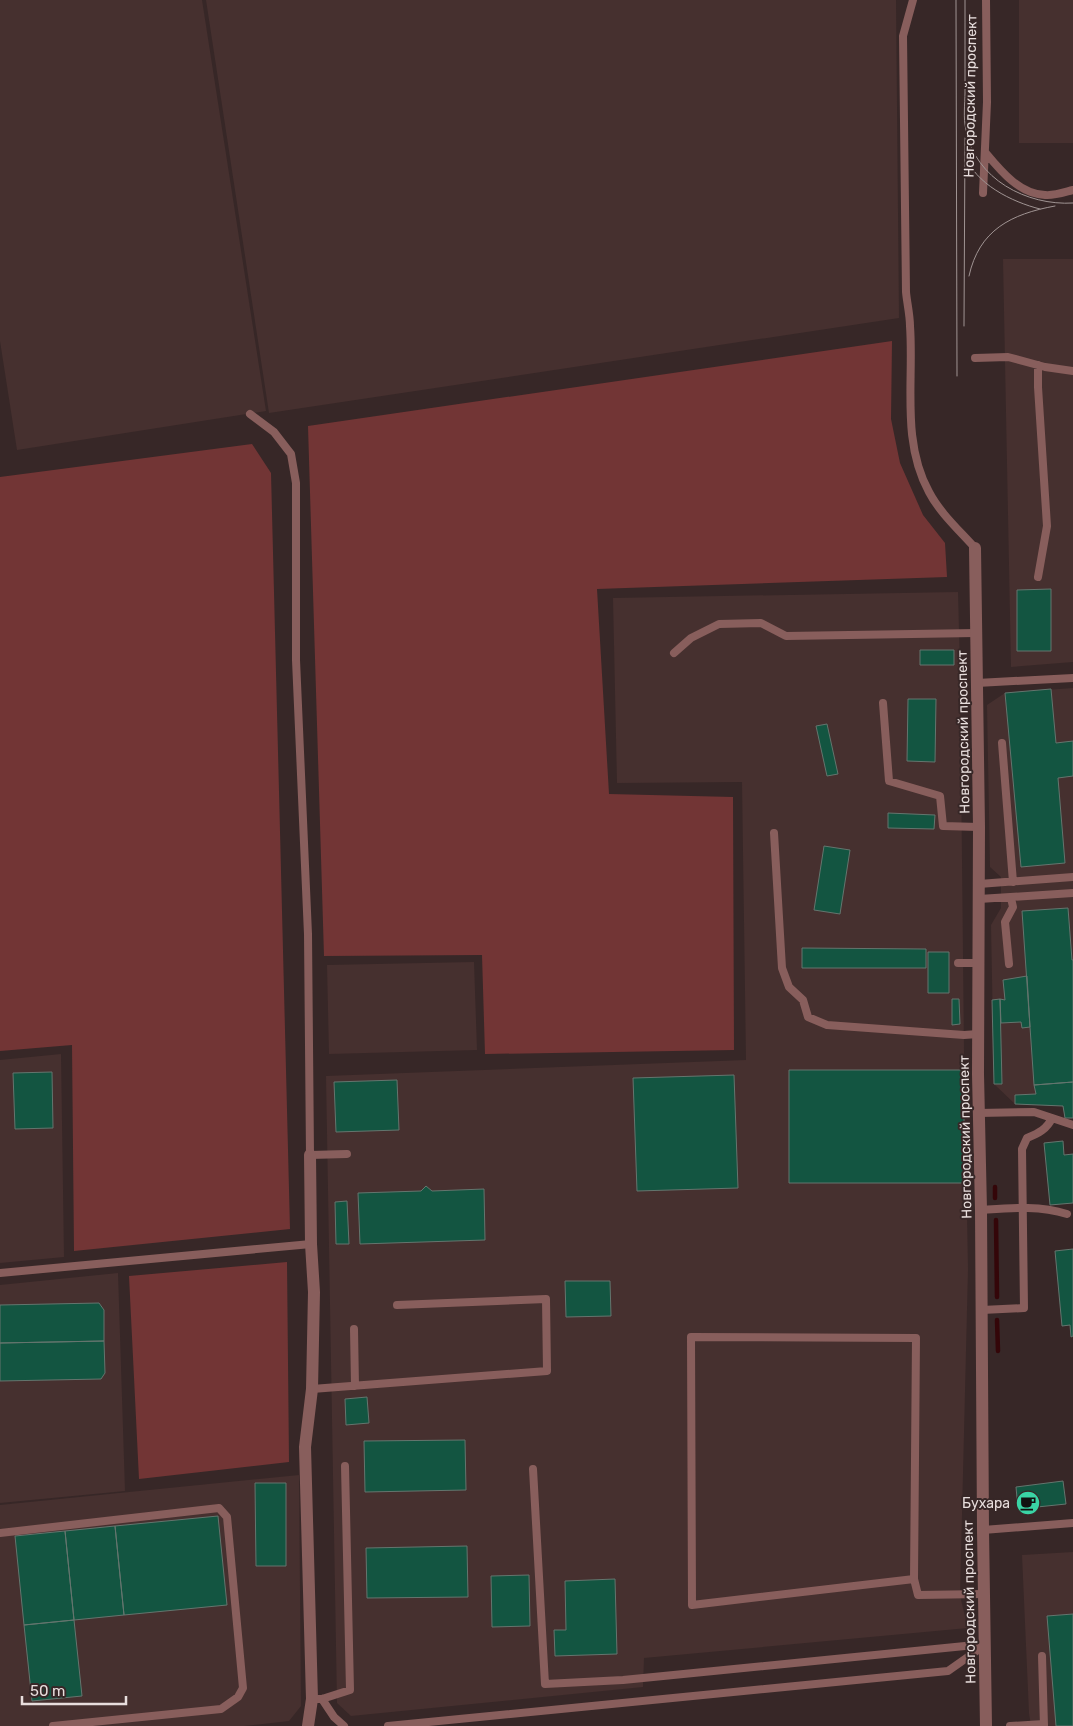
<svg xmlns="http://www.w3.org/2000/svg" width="1073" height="1726" font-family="Rubik,sans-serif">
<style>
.built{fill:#46302f}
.green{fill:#723535}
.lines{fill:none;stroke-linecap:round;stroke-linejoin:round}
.stream{stroke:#340609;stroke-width:4.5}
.building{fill:#135541;stroke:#64756e}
.lane{stroke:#885e5c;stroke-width:8}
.street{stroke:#885e5c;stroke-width:12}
.tram{stroke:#a09493;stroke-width:1}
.labels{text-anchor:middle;stroke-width:4;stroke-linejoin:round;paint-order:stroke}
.street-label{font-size:14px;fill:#e8dedd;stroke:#372727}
.poi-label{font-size:14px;fill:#e8dedd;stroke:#372727;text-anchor:end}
</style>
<rect width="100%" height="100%" fill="#372727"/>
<path class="built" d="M0 0H202L266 411 17 450 0 341Z
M206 0H896L899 318 269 413Z
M1019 0H1073V143H1019Z
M1003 259H1073V662L1011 667Z
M958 592 960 668 964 1051 968 1269 960 1596 968 1628 644 1658 643 1687 351 1716 337 1703 326 1076 746 1060 742 782 617 783 613 598Z
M1073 688V1118H1065L1063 1106 1015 1104 994 1084 991 925 1001 908V877L990 867 987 705 1005 693Z
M474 962 477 1050 329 1054 327 965Z
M61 1054 64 1257 0 1263V1060Z
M118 1273 125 1491 0 1503V1285Z
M299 1475 301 1706 289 1721 244 1726H0V1505Z
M1073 1552V1726H1031L1029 1713 1022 1555Z"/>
<path class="green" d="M892 341 891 419 900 463 923 515 945 543 947 577 597 589 609 794 733 797 734 1050 485 1054 482 955 324 956 308 426Z
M252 444 271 473 290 1229 74 1251 72 1045 0 1051V477Z
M287 1262 289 1462 139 1479 129 1276Z"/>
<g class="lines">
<path class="stream" d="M995 1187V1198
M996 1220 997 1297
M997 1320 998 1351"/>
</g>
<path class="building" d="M1051 589V651H1017V590Z
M920 650H954V665H920Z
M1051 689 1056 743 1073 741V776L1058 778 1065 863 1021 867 1005 693Z
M908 699H936L935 762 907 761Z
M827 724 838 774 827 776 816 726Z
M888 813 935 815 934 829 888 828Z
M824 846 850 850 840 914 814 910Z
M1068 908 1072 960H1073V1082L1034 1085 1022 911Z
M802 948 926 949V968H802Z
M928 952H949V993H928Z
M1027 976 1030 1027 1022 1028 1021 1022 1001 1023 1000 999 1005 1000 1003 980Z
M952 999H959L960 1024 952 1025Z
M1000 999 1002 1084H994L992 1000Z
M789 1070H964V1183H789Z
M52 1072 53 1128 15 1129 13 1073Z
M734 1075 738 1188 637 1191 633 1078Z
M397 1080 399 1130 336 1132 334 1082Z
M1073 1082V1118H1065L1063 1106 1015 1104V1095L1036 1094 1034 1085Z
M1063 1141 1064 1155 1073 1154V1203L1050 1205 1044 1143Z
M426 1186 432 1191 484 1189 485 1240 360 1244 358 1193 421 1191Z
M347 1201 349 1244H336L335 1202Z
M1073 1249V1336L1071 1337 1070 1325 1062 1326 1055 1251Z
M565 1281H610L611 1316 566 1317Z
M99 1303 104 1310V1341L0 1343V1305Z
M104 1341 105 1373 101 1379 0 1381V1343Z
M367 1397 369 1423 346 1425 345 1399Z
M465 1440 466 1490 365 1492 364 1441Z
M1063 1481 1066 1504 1018 1509 1016 1487Z
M255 1483H286V1566H256Z
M218 1516 227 1605 124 1615 115 1526Z
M115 1526 124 1615 74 1620 65 1531Z
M65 1531 74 1620 24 1625 15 1536Z
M467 1546 468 1597 367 1598 366 1548Z
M529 1575 530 1626 492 1627 491 1576Z
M615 1579 617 1654 555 1656 554 1630H566L565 1581Z
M1073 1614V1726H1056L1047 1616Z
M74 1620 82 1696 32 1701 24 1625Z"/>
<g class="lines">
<path class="lane" d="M913 0 903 36 906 292C907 303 910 315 910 326 914 381 901 441 929 492 940 513 959 530 975 548
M985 152C1000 170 1019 194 1045 195 1054 196 1065 192 1073 190
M983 193 987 102 986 0
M975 358 1008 357 1045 367 1073 371
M250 414 274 432 291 454 296 483V660L308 934 310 1155 347 1154
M1038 577 1047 526 1038 387V365
M674 653 691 638 719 624 761 623 786 636 976 633
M977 683 1073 678
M883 703 889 781 940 796 943 826 979 827
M1002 743 1013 882
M774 833 782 968 789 987 803 1000 808 1017 827 1025 964 1035 978 1034
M979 884 1073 877
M979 899 1073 893
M958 963H979
M1009 964 1005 922 1013 907 1011 898
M978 1113 1034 1112 1073 1125
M981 1210C1010 1208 1039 1205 1067 1214
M0 1273 311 1244
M982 1310 1024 1308 1022 1149 1027 1138C1039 1133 1047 1129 1052 1118
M354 1329 355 1386
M312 1389 547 1371 546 1299 397 1305
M533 1469 545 1684 623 1680 985 1644
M983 1530 1073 1523
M0 1533 219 1508 227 1517 243 1688 238 1697 221 1709 53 1726
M914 1579 692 1605 691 1337 916 1338 914 1579 918 1595 984 1594
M1042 1656 1044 1726
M312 1699H322L350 1690 345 1466
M322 1699 334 1717 344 1726
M388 1726 948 1671 985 1645
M1010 1726 1044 1724"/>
<path class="street" d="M975 548 979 827 978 1074 981 1210 983 1530 986 1726
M308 1726 312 1699 305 1447 312 1389 314 1292 311 1244 310 1155"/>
<path class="tram" d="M956 0 957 376
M965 0C965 31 965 61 965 92 965 104 963 118 966 130 975 179 1027 206 1073 203
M965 155C975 184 1012 202 1040 209
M969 276C979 230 1011 214 1055 206
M964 326 965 138"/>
</g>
<defs>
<g id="cafe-disc" transform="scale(1.25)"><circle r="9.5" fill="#3ad4a5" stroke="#372727"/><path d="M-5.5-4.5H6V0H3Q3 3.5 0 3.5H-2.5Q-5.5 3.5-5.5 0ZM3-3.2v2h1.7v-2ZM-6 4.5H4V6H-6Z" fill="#111"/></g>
</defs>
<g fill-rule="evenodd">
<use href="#cafe-disc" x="1028" y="1503"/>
</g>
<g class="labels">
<g class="street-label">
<text transform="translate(970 96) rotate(-89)" y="5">Новгородский проспект</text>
<text transform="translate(963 732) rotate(-91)" y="5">Новгородский проспект</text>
<text transform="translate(965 1137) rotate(-91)" y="5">Новгородский проспект</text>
<text transform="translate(969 1602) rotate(-91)" y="5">Новгородский проспект</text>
</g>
<g class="poi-label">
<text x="1010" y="1508">Бухара</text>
</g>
</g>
<path d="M22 1696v8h104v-8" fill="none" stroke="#e8dedd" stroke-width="2.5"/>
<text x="30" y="1696" font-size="15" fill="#e8dedd" stroke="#372727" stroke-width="4" paint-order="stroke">50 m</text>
</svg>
